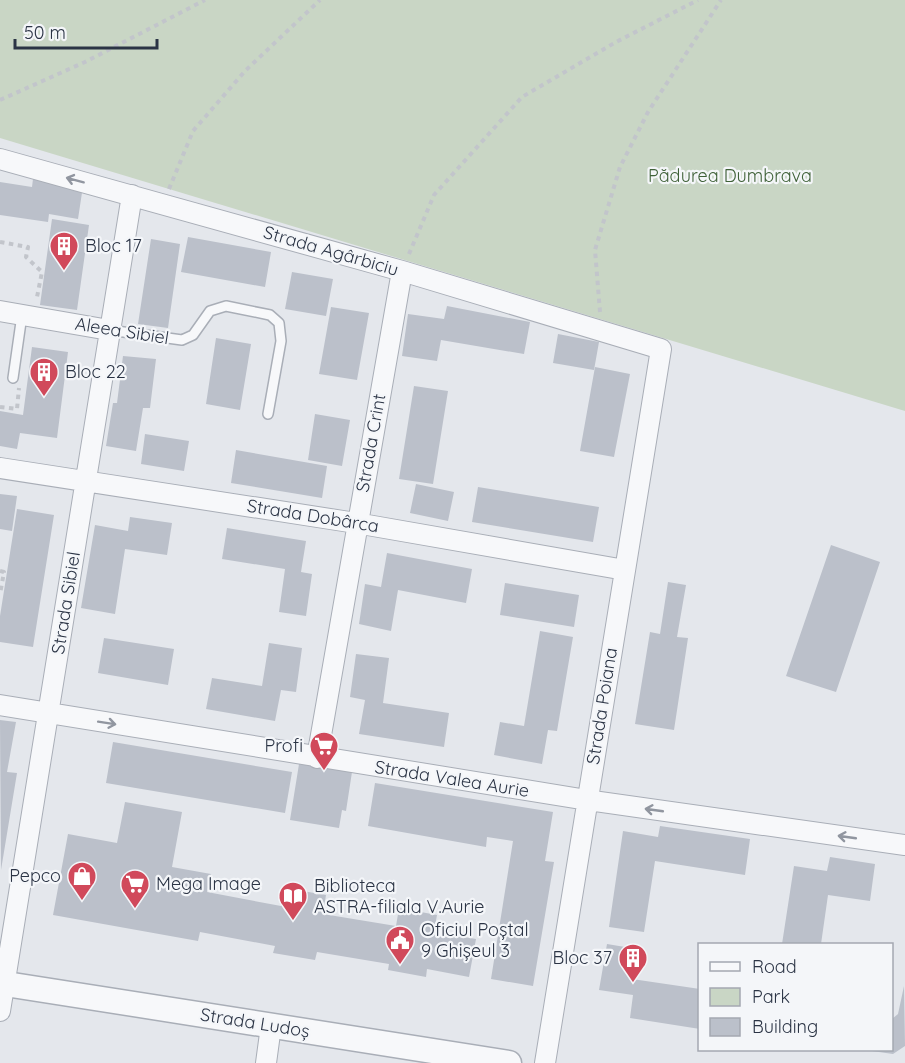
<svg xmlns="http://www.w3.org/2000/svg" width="905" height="1063" font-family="Quicksand,sans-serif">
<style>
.green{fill:#c9d6c5}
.building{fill:#bbc0ca}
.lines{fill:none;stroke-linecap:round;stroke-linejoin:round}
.service-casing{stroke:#a9aeb7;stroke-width:12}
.minor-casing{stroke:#a9aeb7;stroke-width:22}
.tertiary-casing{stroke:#a9aeb7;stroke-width:27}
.path{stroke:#c2c5cb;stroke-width:4;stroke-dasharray:4.5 4.5;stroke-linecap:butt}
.service{stroke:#f7f8fa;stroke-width:9}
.minor{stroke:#f7f8fa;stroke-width:20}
.tertiary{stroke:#f7f8fa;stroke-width:24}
.oneway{stroke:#9196a0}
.labels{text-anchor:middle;stroke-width:4.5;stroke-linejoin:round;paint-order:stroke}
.park-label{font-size:18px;fill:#3f6138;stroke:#f4f6f9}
.poi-label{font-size:18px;fill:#2b3445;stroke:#f4f6f9;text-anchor:start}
.street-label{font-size:18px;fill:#2b3445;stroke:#f4f6f9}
</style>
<rect width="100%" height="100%" fill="#e4e7ec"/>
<path class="green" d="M0 0H905V411L0 138Z"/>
<path class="building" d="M33 179 83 186 78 219 49 214 48 222 0 215V182L32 187Z
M52 219 89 225 77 310 40 305Z
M188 237 271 252 265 287 181 272Z
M151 239 180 244 168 328 138 324Z
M292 272 333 279 326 316 285 309Z
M447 306 530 322 524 354 441 340 437 361 402 356 408 314 444 319Z
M331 307 369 313 357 380 319 374Z
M558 334 599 342 594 370 553 363Z
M216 338 251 344 240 410 206 404Z
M32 347 68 352 57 438 20 433 17 449 0 446V411L23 415Z
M123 356 156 359 150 408H143L136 451 106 446 113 403H117Z
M595 367 630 374 614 457 580 451Z
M414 386 448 391 433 484 399 479Z
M315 414 350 420 342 466 308 460Z
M145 434 189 441 184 471 141 464Z
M236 450 327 466 322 498 231 483Z
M416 484 454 492 448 521 410 513Z
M478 487 599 507 593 542 472 522Z
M0 494 17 496 12 531 0 529Z
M17 509 54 515 33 647 0 642V616Z
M130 517 172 523 167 555 125 549 115 614 81 608 95 525 128 531Z
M227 528 306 541 301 572 312 574 306 616 279 612 285 569 222 559Z
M831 545 880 562 836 692 786 676Z
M387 553 472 569 466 603 398 590 391 631 359 624 365 584 381 587Z
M668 582 686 585 677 637 688 638 674 730 635 724 650 632 660 634Z
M505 583 579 595 574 627 500 615Z
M540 631 573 637 557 731 548 730 542 764 494 755 500 722 524 726Z
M104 638 174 649 168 685 98 673Z
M269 643 302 648 296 692 281 690 275 721 206 709 212 678 262 686Z
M356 654 389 658 383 703 449 713 444 747 359 734 365 700 350 697Z
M0 720 16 722 7 772 17 773 1 870Z
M113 742 292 772 285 813 106 783Z
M299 764 352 772 346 811 342 810 339 828 290 820Z
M375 783 553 812 545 861 554 862 533 986 491 979 513 841 487 837 486 847 368 826Z
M125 802 182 812 172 867 211 874 207 892 281 906 285 888 326 895 323 914 396 926 399 908 437 915 434 932 476 939 469 977 427 969 426 977 388 970 389 964 317 952 315 960 273 953 275 946 200 932 198 941 53 915 68 834 117 843Z
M660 826 750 839 745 875 655 861 644 932 609 927 623 831 658 837Z
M830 857 875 864 870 901 828 895 821 944H782L794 866 827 871Z
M607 944 637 949 632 979 700 989V1029L630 1018 633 995 599 990Z
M904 986 905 1046 893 1054 872 1051 892 1050V1019L898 1014Z"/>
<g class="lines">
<g class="service-casing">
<path id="service" d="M109 330 182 340 193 335 210 311 226 306 270 315 279 323 281 341 268 414
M13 378 22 315"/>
</g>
<g class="minor-casing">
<path id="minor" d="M0 159 402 271 661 349 545 1063
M0 311 109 330
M0 468 356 523 625 570
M0 705 587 800 905 845
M317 758 402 271
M0 1011 132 195
M266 1063 271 1026"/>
</g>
<g class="tertiary-casing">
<path id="tertiary" d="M0 983 509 1063"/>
</g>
<path class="path" d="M0 100 85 62 205 0
M169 189 193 131 245 71 320 0
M0 242 28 247 26 257 42 272 37 297
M409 254 434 195 522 97 616 42 698 0
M600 312 595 250 620 167 648 112 721 0
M0 407 17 409 19 388
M0 571 4 572 0 594"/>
<use href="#service" class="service"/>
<use href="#minor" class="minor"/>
<use href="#tertiary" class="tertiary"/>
</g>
<defs><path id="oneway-shaft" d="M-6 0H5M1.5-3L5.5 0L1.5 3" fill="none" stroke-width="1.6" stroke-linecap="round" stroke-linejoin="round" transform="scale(1.5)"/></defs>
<g class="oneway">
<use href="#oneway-shaft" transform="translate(75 180) rotate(-165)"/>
<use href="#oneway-shaft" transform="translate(107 723) rotate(9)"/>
<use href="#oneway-shaft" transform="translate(654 810) rotate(-172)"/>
<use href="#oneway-shaft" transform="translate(847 837) rotate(-172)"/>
</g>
<defs>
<g id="building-pin" transform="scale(1.5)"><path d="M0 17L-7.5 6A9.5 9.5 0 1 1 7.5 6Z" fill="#d1495b" stroke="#f4f6f9"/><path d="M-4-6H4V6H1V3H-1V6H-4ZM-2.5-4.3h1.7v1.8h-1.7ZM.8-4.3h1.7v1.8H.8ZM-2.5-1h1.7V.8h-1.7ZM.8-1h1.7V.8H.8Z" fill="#fff"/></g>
<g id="supermarket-pin" transform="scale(1.5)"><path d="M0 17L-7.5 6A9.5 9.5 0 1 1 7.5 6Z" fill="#d1495b" stroke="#f4f6f9"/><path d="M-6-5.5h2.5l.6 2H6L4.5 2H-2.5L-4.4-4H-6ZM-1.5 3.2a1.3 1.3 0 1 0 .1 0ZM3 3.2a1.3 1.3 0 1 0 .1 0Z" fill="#fff"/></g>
<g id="shop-pin" transform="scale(1.5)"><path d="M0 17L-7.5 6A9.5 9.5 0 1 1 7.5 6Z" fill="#d1495b" stroke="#f4f6f9"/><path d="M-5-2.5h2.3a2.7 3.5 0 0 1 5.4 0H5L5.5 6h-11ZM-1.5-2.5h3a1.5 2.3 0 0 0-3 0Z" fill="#fff"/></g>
<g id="library-pin" transform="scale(1.5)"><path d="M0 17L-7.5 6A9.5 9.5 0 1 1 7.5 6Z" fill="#d1495b" stroke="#f4f6f9"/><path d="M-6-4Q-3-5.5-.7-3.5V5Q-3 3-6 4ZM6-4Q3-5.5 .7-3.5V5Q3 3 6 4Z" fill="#fff"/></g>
<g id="civic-pin" transform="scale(1.5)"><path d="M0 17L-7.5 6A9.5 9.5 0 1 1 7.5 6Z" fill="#d1495b" stroke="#f4f6f9"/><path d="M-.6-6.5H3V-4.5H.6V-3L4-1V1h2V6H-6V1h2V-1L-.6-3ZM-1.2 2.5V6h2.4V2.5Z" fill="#fff"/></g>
</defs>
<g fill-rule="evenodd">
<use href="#building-pin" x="64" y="246"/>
<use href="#building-pin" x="44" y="372"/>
<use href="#supermarket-pin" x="324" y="746"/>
<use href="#shop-pin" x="82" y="876"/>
<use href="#supermarket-pin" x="135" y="884"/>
<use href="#library-pin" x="293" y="896"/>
<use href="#civic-pin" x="400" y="940"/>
<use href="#building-pin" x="633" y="958"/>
</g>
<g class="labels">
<g class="park-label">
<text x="730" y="182">Pădurea Dumbrava</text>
</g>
<g class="poi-label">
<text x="85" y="252">Bloc 17</text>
<text x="65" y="378">Bloc 22</text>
<text x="303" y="752" text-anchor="end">Profi</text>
<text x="61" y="882" text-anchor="end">Pepco</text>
<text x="156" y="890">Mega Image</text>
<text x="314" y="892">Biblioteca<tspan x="314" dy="21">ASTRA-filiala V.Aurie</tspan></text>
<text x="421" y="936">Oficiul Poștal<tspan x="421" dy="21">9 Ghișeul 3</tspan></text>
<text x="612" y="964" text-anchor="end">Bloc 37</text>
</g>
<g class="street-label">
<text transform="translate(331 251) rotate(16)" y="6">Strada Agârbiciu</text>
<text transform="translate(122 331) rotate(9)" y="6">Aleea Sibiel</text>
<text transform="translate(371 443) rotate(-80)" y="6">Strada Crint</text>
<text transform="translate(313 516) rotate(9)" y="6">Strada Dobârca</text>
<text transform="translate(66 603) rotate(-81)" y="6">Strada Sibiel</text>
<text transform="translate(602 706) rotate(-81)" y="6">Strada Poiana</text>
<text transform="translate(452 779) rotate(9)" y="6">Strada Valea Aurie</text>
<text transform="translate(255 1023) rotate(9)" y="6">Strada Ludoș</text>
</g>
</g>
<rect x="698" y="943" width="195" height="108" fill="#f4f6f9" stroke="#a4a8b1" stroke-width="1.5"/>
<rect x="710" y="962" width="30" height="9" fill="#f7f8fa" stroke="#a4a8b1" stroke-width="1.5"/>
<text x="752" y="973" font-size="18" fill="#2b3445">Road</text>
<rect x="710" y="988" width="30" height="18" fill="#c9d6c5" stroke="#a4a8b1" stroke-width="1.5"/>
<text x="752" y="1003" font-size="18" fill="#2b3445">Park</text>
<rect x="710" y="1018" width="30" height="18" fill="#bbc0ca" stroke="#a4a8b1" stroke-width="1.5"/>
<text x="752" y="1033" font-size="18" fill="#2b3445">Building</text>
<path d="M15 39v9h142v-9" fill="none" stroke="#2b3445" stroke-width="3"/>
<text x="24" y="39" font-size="18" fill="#2b3445" stroke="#f4f6f9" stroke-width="4.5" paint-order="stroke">50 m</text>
</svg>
